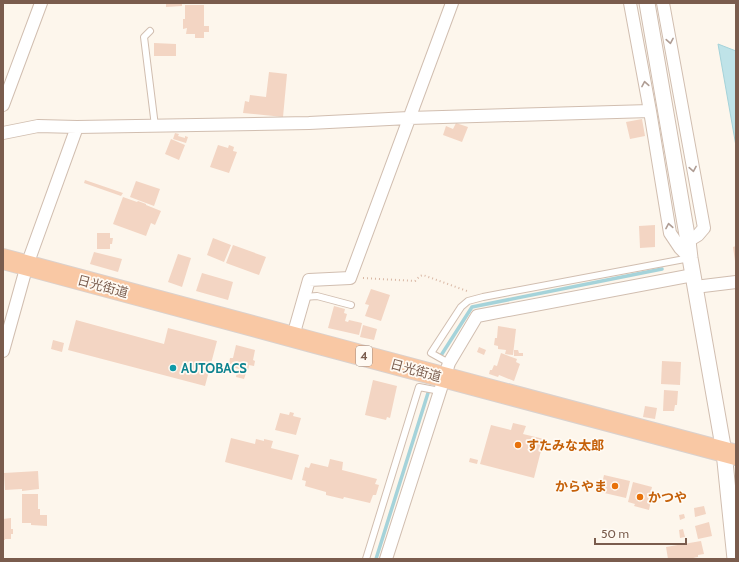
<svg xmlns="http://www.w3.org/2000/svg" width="739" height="562" font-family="Cabin,'Noto Sans JP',sans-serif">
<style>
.water{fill:#bfe3e8;stroke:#a5d3da}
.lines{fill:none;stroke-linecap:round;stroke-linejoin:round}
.stream{stroke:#a5d3da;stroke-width:3.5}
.building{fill:#f3d5c3}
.service-casing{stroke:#d1beb0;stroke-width:8}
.minor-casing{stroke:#d1beb0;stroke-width:14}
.tertiary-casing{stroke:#d1beb0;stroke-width:17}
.trunk-casing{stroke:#dad1cd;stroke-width:22}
.path{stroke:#d9b8a5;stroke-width:2;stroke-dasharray:1 3;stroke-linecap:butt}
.service{stroke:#fff;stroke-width:6}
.minor{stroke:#fff;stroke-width:12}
.tertiary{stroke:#fff;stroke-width:15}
.trunk{stroke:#f9c8a4;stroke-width:20}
.oneway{stroke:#af9d94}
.culture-dot{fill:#0f9aa8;stroke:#fffaf3;stroke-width:1.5}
.food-dot{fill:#e8710a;stroke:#fffaf3;stroke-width:1.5}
.labels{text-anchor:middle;stroke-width:3.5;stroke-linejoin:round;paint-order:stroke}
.shield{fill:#fffaf3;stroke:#a28b7f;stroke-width:1}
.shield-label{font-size:12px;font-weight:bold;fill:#7a5c4d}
.street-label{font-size:13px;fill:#7a5c4d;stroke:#fffaf3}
.culture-label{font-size:13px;font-weight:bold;fill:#0d838f;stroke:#fffaf3;text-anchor:start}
.food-label{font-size:13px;font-weight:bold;fill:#c56008;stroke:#fffaf3;text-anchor:start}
</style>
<rect width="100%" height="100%" fill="#fdf6ec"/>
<path class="water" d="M718 44 736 51V146Z"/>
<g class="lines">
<path class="stream" d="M440 357 472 307 662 269
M376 559 428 393"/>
</g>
<path class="building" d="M166 3H182V6L166 7Z
M185 5H204V26H209V32H204V38H195V34H186L187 28 183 29V19H185Z
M154 43 176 44V56H154Z
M269 72 287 74 283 117 243 113 245 101 249 102 250 95 266 97Z
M642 119 645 136 630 139 626 122Z
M456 123 468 127 462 142 443 135 446 126 453 129Z
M175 133 179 134 178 136 185 138V136L188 137 186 143 173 139Z
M171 139 185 145 179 160 165 154Z
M218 145 228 148 229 145 234 147 233 151 237 152 229 173 210 167Z
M85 180 123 193 121 196 84 183Z
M136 181 160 189 154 206 130 197Z
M123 197 137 202 138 201 146 204V205L161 211 155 225 151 223 146 236 113 224Z
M655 225V247L640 248 639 226Z
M97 233H110V238H113L112 244H110V249H97Z
M213 238 231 245 224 262 207 255Z
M233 245 266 257 259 275 226 263Z
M736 246V261H735L733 247Z
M94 252 122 259 118 272 90 264Z
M178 254 191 258 182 287 168 282Z
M202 273 233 282 228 300 196 291Z
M371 289 390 295 381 321 365 316 369 305 365 304Z
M334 306 345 309 344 313 347 314 345 321 348 322 349 320 362 323 359 335 328 328Z
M76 320 164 344 168 328 217 341 205 386 68 350Z
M363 325 377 329 374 340 360 337Z
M498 326 516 329 513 355 505 354 506 350 498 349V346L494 345 495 338H497Z
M53 340 64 343 62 352 51 349Z
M236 345 255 350 253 360 255 361 254 366 249 365 248 371 231 367 232 364H229L230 358H233Z
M479 347 486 350 484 355 477 352Z
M514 350H518L519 353H523V356H514Z
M501 353 517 359 516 362 520 364 514 381 499 375 498 377 489 374 490 370H492L494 365 497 366Z
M662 361 681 362 680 385 661 384Z
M237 371 246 373 244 379 236 377Z
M373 380 397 386 390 418 387 417 386 420 365 415Z
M664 390 678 391 677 405H675L674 411H663Z
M645 406 657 408 655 419 643 417Z
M290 412 294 413 293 416 301 418 296 435 275 430 280 413 289 415Z
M513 423 526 426 523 434 544 439 534 478 480 464 491 425 511 430Z
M231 438 255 444 256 439 264 441V439L273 441 271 448 299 455 292 480 225 462Z
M470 458 478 460 477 464 469 462Z
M330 459 343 462 342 470 377 479 375 484 379 485 376 495H373L370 503 344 497 343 499 326 495V492L305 486 306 481 302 480 305 467 309 468 311 463 328 467Z
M38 471 39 489 22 491V489L5 490 4 473Z
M604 475 630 481 626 498 600 492Z
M633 482 652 487 651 491H653L649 510 634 506 635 504 628 502Z
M22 494H38V509H40V515H47V526L31 525V523H22Z
M704 506 706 514 695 517 694 508Z
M684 514 685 518 680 520 679 515Z
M11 518V529H13V534H11V539H5V540H3V519Z
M709 522 712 536 698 539 695 526Z
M683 529 685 537 680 538 679 530Z
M701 541 704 554 698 555V557L688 559H668L666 547Z"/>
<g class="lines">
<g class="service-casing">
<path id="service" d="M150 31 144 37 155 126
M304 297 317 296 351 305
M449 363 431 353 461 307 468 301 483 297 690 258
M366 559 419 387 440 391"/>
</g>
<g class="minor-casing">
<path id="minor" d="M630 3 650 111 670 233 680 248 690 258
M663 3 704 228 698 235 688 241
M3 105 41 3
M3 133 38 126 77 127 309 123 409 118 650 111
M695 287 736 282
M293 336 309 280 350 278 452 3
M3 351 27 265 77 127
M386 559 449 363 477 316 693 275"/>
</g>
<g class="tertiary-casing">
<path id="tertiary" d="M647 3 688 241 690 258 724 452 735 559"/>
</g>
<g class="trunk-casing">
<path id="trunk" d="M3 259C247 325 492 390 736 455"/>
</g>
<path class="path" d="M363 278 415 281 420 276 423 275 467 291"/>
<use href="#service" class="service"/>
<use href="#minor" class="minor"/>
<use href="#tertiary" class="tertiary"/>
<use href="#trunk" class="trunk"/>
</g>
<defs><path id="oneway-chevron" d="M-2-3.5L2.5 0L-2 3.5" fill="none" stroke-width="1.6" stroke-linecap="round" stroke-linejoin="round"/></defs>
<g class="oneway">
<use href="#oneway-chevron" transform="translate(670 41) rotate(80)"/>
<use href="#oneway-chevron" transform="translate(645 84) rotate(-100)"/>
<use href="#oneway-chevron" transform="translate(693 169) rotate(80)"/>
<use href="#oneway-chevron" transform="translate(669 226) rotate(-100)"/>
</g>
<circle class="culture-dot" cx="173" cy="368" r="4"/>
<g class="food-dot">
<circle cx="518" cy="445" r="4"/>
<circle cx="615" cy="486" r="4"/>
<circle cx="640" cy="497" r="4"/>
</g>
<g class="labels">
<rect class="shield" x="356" y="346" width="16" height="20" rx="3"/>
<g class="shield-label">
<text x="364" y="360">4</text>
</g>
<g class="street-label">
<text transform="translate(103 286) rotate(15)" y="5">日光街道</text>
<text transform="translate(416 370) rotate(15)" y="5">日光街道</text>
</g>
<g class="culture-label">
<text x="181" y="373">AUTOBACS</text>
</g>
<g class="food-label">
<text x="526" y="450">すたみな太郎</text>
<text x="607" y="491" text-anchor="end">からやま</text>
<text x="648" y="502">かつや</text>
</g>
</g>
<rect width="739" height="562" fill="none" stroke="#7a5c4d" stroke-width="8"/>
<path d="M595 538v6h91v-6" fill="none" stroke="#7a5c4d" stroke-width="2"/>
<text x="601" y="538" font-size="12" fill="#7a5c4d" stroke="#fffaf3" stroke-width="3" paint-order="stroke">50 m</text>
</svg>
